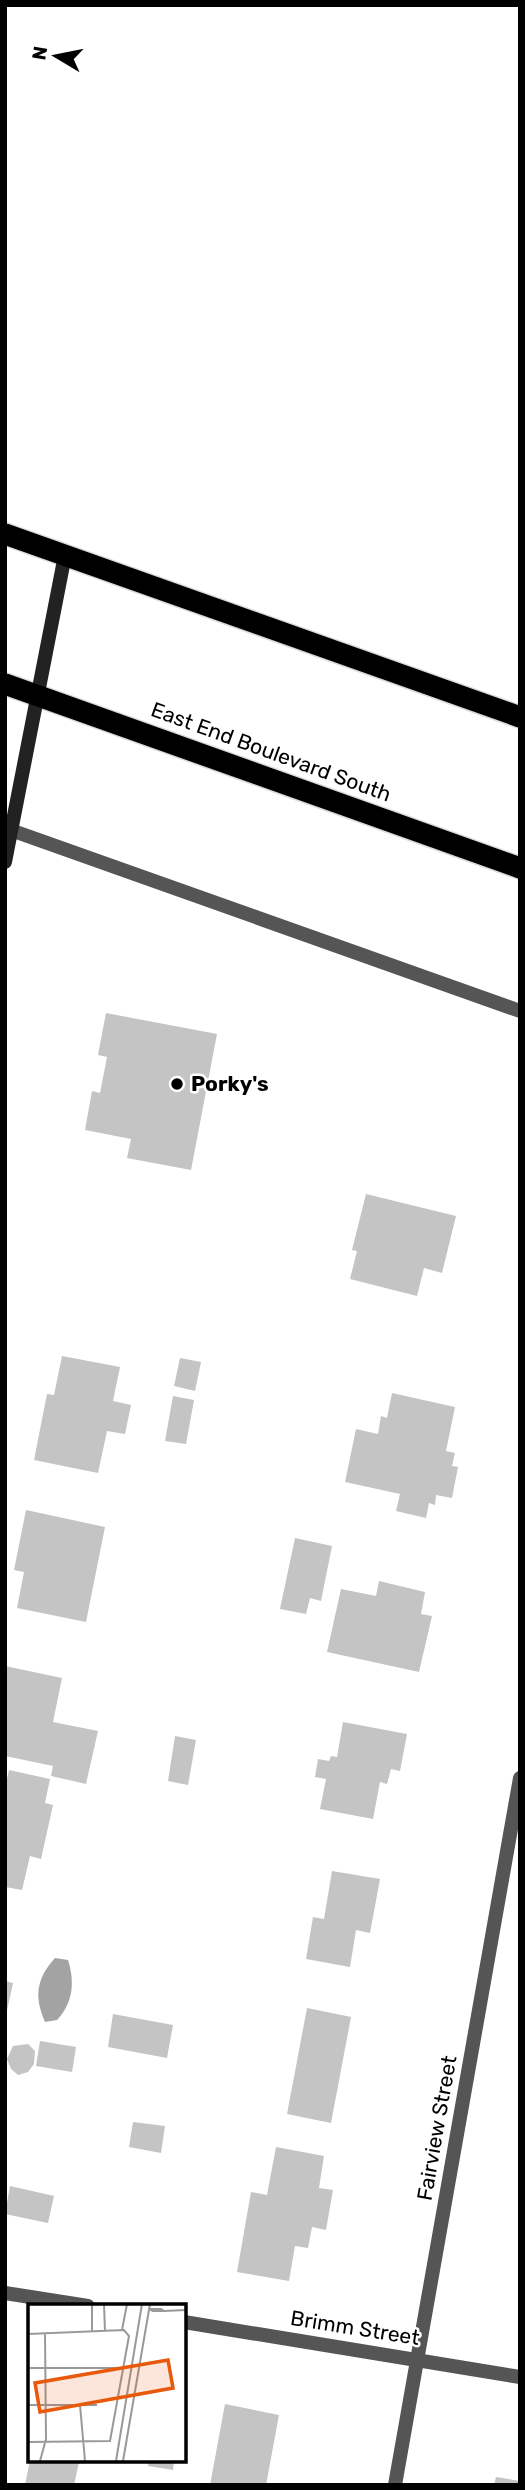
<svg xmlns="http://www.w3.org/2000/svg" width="525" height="2490" viewBox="0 0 525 2490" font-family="Rubik,sans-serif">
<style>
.water{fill:#a3a3a3}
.building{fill:#c4c4c4}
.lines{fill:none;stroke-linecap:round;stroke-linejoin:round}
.highway-casing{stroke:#dbdbdb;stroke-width:24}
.street{stroke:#555;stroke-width:14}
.secondary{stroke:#222;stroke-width:14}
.highway{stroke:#000;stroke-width:21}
.poi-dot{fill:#000;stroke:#fff;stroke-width:2.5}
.labels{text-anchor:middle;stroke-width:5;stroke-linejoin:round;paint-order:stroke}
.street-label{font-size:21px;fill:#000;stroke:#fff}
.poi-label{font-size:21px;font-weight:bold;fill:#000;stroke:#fff;text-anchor:start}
.inset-road{fill:none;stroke:#999;stroke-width:2}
.view{fill:#e8590c;fill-opacity:0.15;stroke:#e8590c;stroke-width:3.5}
.inset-edge{fill:none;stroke:#000;stroke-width:3.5}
</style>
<rect width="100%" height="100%" fill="#fff"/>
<!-- water -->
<path class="water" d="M55 1958 68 1960C75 1982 73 2003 57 2020L45 2022C34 1997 36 1979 55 1958Z"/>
<!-- building -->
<g class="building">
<path d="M106 1013 217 1034 191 1170 127 1158 131 1139 85 1130 92 1091 100 1093 107 1057 98 1055Z"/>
<path d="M366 1194 456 1216 442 1273 424 1268 417 1296 350 1279 357 1251 352 1250Z"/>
<path d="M62 1356 120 1367 113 1401 131 1405 125 1434 107 1431 98 1473 34 1460 47 1394 54 1395Z"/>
<path d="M180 1358 201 1362 195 1391 174 1386Z"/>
<path d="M392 1393 455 1407 446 1451 455 1453 452 1466 458 1467 452 1498 436 1495 435 1505 429 1503 426 1518 396 1511 400 1494 345 1482 356 1429 378 1434 381 1416 387 1418Z"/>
<path d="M173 1396 194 1400 186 1444 165 1441Z"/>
<path d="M26 1510 105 1527 86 1622 17 1608 24 1572 14 1570Z"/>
<path d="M295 1538 332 1546 321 1601 310 1598 306 1614 280 1609Z"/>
<path d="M379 1581 425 1592 421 1614 432 1616 419 1672 327 1652 341 1589 376 1596Z"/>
<path d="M5 1666 62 1678 53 1722 98 1731 86 1784 51 1776 53 1766 5 1756Z"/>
<path d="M343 1722 407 1734 400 1771 391 1769 387 1784 380 1782 373 1819 320 1809 326 1779 315 1777 318 1759 329 1761 331 1756 337 1757Z"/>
<path d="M175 1736 196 1740 188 1785 168 1781Z"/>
<path d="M9 1770 50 1779 45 1803 53 1805 41 1859 30 1856 22 1890 5 1887V1788Z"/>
<path d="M332 1871 380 1879 370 1933 356 1930 350 1967 306 1959 313 1917 324 1919Z"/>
<path d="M5 1981 13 1983 6 2015H5Z"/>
<path d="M307 2008 351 2017 331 2123 287 2114Z"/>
<path d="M113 2014 173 2025 167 2058 108 2047Z"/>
<path d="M40 2041 76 2047 72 2072 36 2066Z"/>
<path d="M28 2044 35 2051 34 2064 28 2072 18 2075 11 2069 7 2059 13 2046Z"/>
<path d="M133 2122 165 2126 161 2153 129 2147Z"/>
<path d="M276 2147 324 2156 319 2188 333 2190 326 2230 312 2227 308 2248 295 2246 289 2281 237 2272 251 2192 267 2195Z"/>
<path d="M10 2186 54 2196 48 2223 5 2214Z"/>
<path d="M225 2404 279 2415 266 2485H210Z"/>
<path d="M30 2460 79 2462 74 2485H25Z"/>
<path d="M149 2460H174L173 2470 148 2466Z"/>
<path d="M496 2477 520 2481V2485H494Z"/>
</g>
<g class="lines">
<!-- highway casing -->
<g class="highway-casing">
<g id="highway">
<path d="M5 534 520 717"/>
<path d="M5 684 520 868"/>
</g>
</g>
<!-- street -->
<g class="street">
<path d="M5 828 520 1011"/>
<path d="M5 2293 88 2306"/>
<path d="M184 2322 520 2377"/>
<path d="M395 2485 520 1778"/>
</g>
<!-- secondary -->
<path class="secondary" d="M5 862 65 555"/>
<!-- highway -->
<use href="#highway" class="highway"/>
</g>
<!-- markers -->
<circle class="poi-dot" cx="177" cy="1084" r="7"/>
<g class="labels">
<!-- street labels -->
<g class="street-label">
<text transform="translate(271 752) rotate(20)" y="7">East End Boulevard South</text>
<text transform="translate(437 2128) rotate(-80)" y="7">Fairview Street</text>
<text transform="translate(355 2328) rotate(9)" y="7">Brimm Street</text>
</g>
<!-- poi labels -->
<g class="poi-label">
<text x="191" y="1091">Porky's</text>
</g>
</g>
<!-- overview -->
<g transform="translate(28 2304)">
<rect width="158" height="158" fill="#fff"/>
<path class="inset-road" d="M64 0V27M76 0 77 27M121 5H133L136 7H125ZM136 7 158 6M94 26 99 0M0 30 96 26 101 32 82 137 0 138M0 64H97M0 101H69M52 101 57 157M12 157 18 135 17 30M88 157 114 0M95 157 122 0"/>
<path class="view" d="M140 56 145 84 12 108 7 79Z"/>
<rect width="158" height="158" class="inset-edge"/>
</g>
<!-- border -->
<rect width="525" height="2490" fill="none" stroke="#000000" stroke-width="14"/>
<!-- north arrow -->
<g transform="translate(56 56) rotate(280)" stroke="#ffffff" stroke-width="5" paint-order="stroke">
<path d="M0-5L12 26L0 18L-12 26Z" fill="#000000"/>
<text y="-10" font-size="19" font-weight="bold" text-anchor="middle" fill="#000000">N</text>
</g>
</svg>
